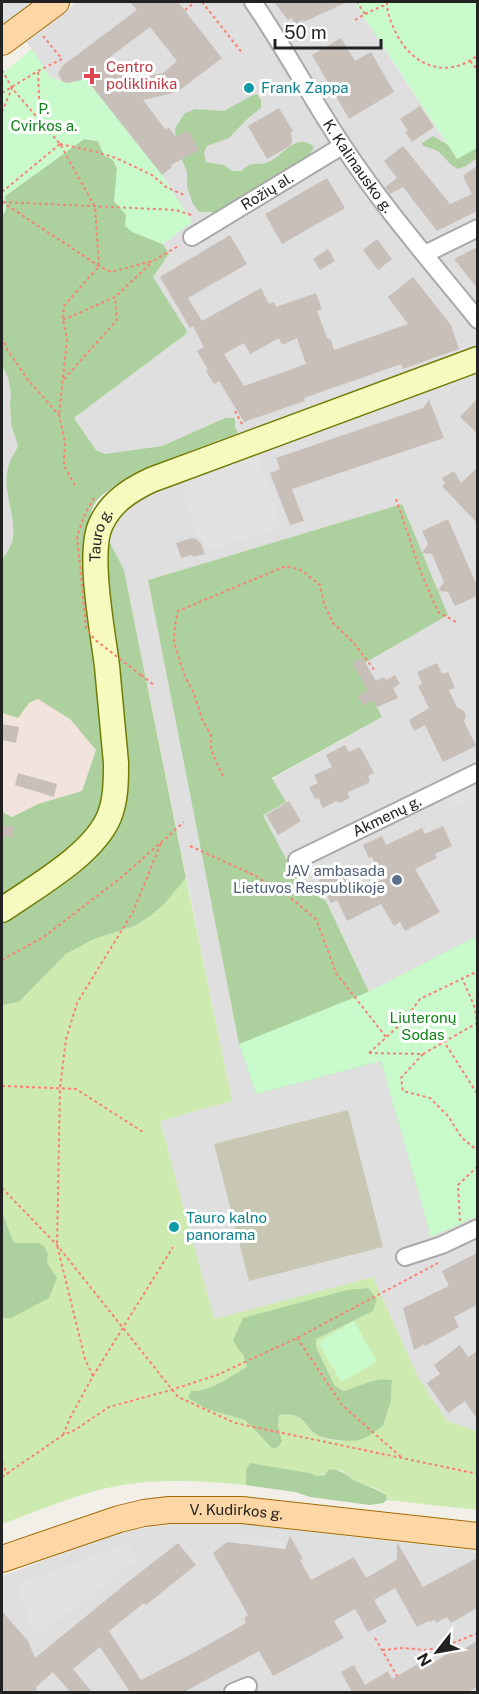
<svg xmlns="http://www.w3.org/2000/svg" width="479" height="1694" viewBox="0 0 479 1694" font-family="'Public Sans',sans-serif">
<style>
.residential{fill:#e0dfdf}
.military{fill:#f3e3dd}
.construction{fill:#c7c7b4}
.grass{fill:#cdebb0;fill-rule:evenodd}
.forest{fill:#add19e}
.park{fill:#c8facc}
.parking{fill:#e2e2e2}
.building{fill:#c7bfb8;fill-rule:evenodd}
.lines{fill:none;stroke-linecap:round;stroke-linejoin:round}
.street-casing{stroke:#a9a9a9;stroke-width:20}
.secondary-casing{stroke:#707d05;stroke-width:27}
.primary-casing{stroke:#a06b00;stroke-width:28}
.path{stroke:#fa8072;stroke-width:2;stroke-dasharray:3 3;stroke-linecap:butt}
.street{stroke:#fff;stroke-width:16}
.secondary{stroke:#f7fabf;stroke-width:24}
.primary{stroke:#fcd6a4;stroke-width:26}
.path-bridge{stroke:#fa8072;stroke-width:2;stroke-dasharray:3 3;stroke-linecap:butt}
.health-dot{fill:#e0444e;stroke:#fff;stroke-width:2}
.culture-dot{fill:#0f9aa8;stroke:#fff;stroke-width:2}
.service-dot{fill:#5c6f8a;stroke:#fff;stroke-width:2}
.labels{text-anchor:middle;stroke-width:6;stroke-linejoin:round;paint-order:stroke}
.health-label{font-size:15px;fill:#be3a42;stroke:#fff;text-anchor:start}
.culture-label{font-size:15px;fill:#0d838f;stroke:#fff;text-anchor:start}
.park-label{font-size:15px;fill:#0c8416;stroke:#fff}
.street-label{font-size:15px;fill:#222;stroke:#fff}
.service-label{font-size:15px;fill:#4e5e75;stroke:#fff;text-anchor:end}
</style>
<rect width="100%" height="100%" fill="#f2efe9"/>
<!-- residential -->
<g class="residential">
<path d="M2 2H42L2 31Z"/>
<path d="M77 2H354L457 159 477 148V349L238 433 235 427 225 418 162 446 105 454 96 450 74 418 186 334 153 277 169 254 163 244 192 222 162 175 87 79 67 83 50 77 27 42Z"/>
<path d="M2 365 8 378 11 394 10 402 11 424 18 446 8 468 7 490 14 525 10 550 2 559Z"/>
<path d="M477 374V936L369 992 326 901 300 885 263 815 272 779 382 717 355 668 402 504 148 580 239 1044 256 1094 381 1060 431 1237 477 1216V1431L447 1422 418 1377 373 1277 214 1320 160 1121 232 1101 124 570 105 533 129 501 179 477Z"/>
<path d="M200 1522 242 1524 477 1551V1692H2V1576L121 1532 158 1526Z"/>
</g>
<!-- military -->
<path class="military" d="M2 645 20 649 97 747 82 791 2 863Z"/>
<!-- construction -->
<path class="construction" d="M348 1110 383 1247 249 1281 214 1144Z"/>
<!-- grass -->
<path class="grass" d="M186 878 232 1101 160 1121 214 1319 373 1277 418 1377 447 1421 477 1431V1510L387 1500 386 1495 378 1489 358 1483 341 1470 317 1476 309 1473 246 1471V1485C201 1481 157 1478 112 1487 74 1495 38 1511 2 1524V1318H11L47 1263 48 1254 38 1243H14L2 1212V1005L19 1002 66 954 94 939 135 926 153 914 165 903ZM372 1311 315 1339 316 1347 335 1386 343 1391C358 1387 376 1376 392 1380L391 1401 383 1426C363 1437 342 1447 319 1436 300 1427 308 1412 279 1415L278 1426 282 1441 258 1434 245 1420 207 1409 191 1391C213 1391 228 1377 247 1367L243 1354 238 1349Z"/>
<!-- forest -->
<g class="forest">
<path d="M257 94 261 100V108L246 120 229 138 207 146 204 153 206 162 224 165 232 171H241C255 159 255 167 268 162 284 156 296 131 314 147L310 154 215 212H199L193 204 187 187V172L176 145 175 128 185 113 195 109 224 111 251 96Z"/>
<path d="M477 131V158L466 166 458 169C449 164 449 162 442 155 437 149 430 148 423 146L422 143 433 136 448 145Z"/>
<path d="M84 139 98 141 104 155 113 160 117 168 116 183 133 232 163 244 169 254 153 277 187 331 186 334 74 418 96 450 105 454 162 446 225 418H235V427L238 433C205 446 111 476 94 505 90 512 90 519 90 527L105 533 124 570 186 878 165 903 153 914 135 926 94 939 66 954 19 1002 3 1005 2 1004V812L12 817 38 804 82 791 96 750 70 719 38 699 29 703 18 718 2 713V559C28 531 0 500 8 468 9 461 15 453 18 446L11 424 10 402 11 394 8 378 2 365V216L6 210 5 196Z"/>
<path d="M402 504 448 615 356 668 382 717 272 778 286 802 263 815 300 885 326 901 369 992 477 936V1216L431 1237 381 1061 256 1094 239 1044 148 580Z"/>
<path d="M2 1212 14 1243H38L44 1246 48 1254 47 1263 57 1278 49 1298 11 1318H2Z"/>
<path d="M368 1288 377 1299 373 1311 316 1339V1347L335 1386 343 1391C359 1387 375 1376 392 1380L391 1401 383 1426C376 1430 370 1436 362 1439 353 1443 329 1440 319 1436 301 1427 308 1412 279 1415L278 1426 282 1441 278 1447 272 1448 245 1420 207 1409 188 1398 191 1391C213 1391 228 1377 247 1367L243 1354 238 1349 233 1340 243 1318 347 1290Z"/>
<path d="M250 1463 309 1473 317 1476 325 1475 329 1469C347 1471 346 1477 360 1483 369 1487 377 1489 386 1495L387 1500 383 1503 370 1505 310 1497 295 1492 246 1485V1470Z"/>
</g>
<!-- park -->
<g class="park">
<path d="M354 2H477V148L457 159Z"/>
<path d="M32 49 50 77 67 83 86 79 162 175 192 222 163 244 132 232 125 226 126 215 114 201 117 168 113 160 104 155 98 141 84 139 5 196 6 210 2 216V74Z"/>
<path d="M477 936V1216L431 1237 381 1061 256 1094 239 1044 368 992Z"/>
<path d="M354 1321 377 1362 341 1382 318 1342Z"/>
</g>
<!-- parking -->
<g class="parking">
<path d="M259 456 281 527 208 551 195 530 180 481Z"/>
<path d="M477 772V795L453 807 443 789Z"/>
<path d="M236 1535 282 1540 287 1549 239 1543Z"/>
<path d="M128 1543 138 1559 36 1638 16 1585Z"/>
</g>
<!-- building -->
<g class="building">
<path d="M130 2H178L222 58 177 92 143 100 165 129 169 128 176 137 188 130 199 150 171 165 172 167 162 175 86 79 67 83 63 82 58 74 62 66 137 10ZM150 27 177 61 163 73 128 80 110 57Z"/>
<path d="M274 2H347L304 22 302 20 296 24 291 18 288 20Z"/>
<path d="M341 38 355 61 371 52 394 92 349 119 312 55Z"/>
<path d="M420 106 434 127 412 142 405 132 408 131 400 119Z"/>
<path d="M279 108 293 131 291 132 292 142 290 146 267 159 248 126Z"/>
<path d="M403 146 450 204 472 194 463 176 477 166V211L437 231 403 187 390 194 385 187 397 178 384 161Z"/>
<path d="M327 178 345 208 282 244 265 214Z"/>
<path d="M230 235 247 264 188 298 202 321 190 328 160 277Z"/>
<path d="M377 239 392 259 378 270 363 250Z"/>
<path d="M477 247V288L454 259Z"/>
<path d="M328 249 335 261 320 270 313 259Z"/>
<path d="M413 277 451 325 459 349 403 369 401 364 304 398 305 401 244 422 219 381 214 384 206 371 208 370 197 351 204 347 193 326 261 288 269 304 274 302 276 307 316 293 322 309 317 311 327 338 331 340 334 350 408 324 388 297ZM279 338 282 345 297 338 306 364 244 386 224 354 244 343 250 354Z"/>
<path d="M477 399V433L460 417Z"/>
<path d="M429 400 444 438 292 489 304 521 290 525 270 473 280 469 276 458 423 408Z"/>
<path d="M477 468V523L442 486 445 484 442 478 454 471 461 483Z"/>
<path d="M448 519 477 586V596L455 606 448 592 438 591 444 582 432 554 422 553 428 544 422 531Z"/>
<path d="M192 538 196 539 200 542 205 554 193 557 192 555 181 558 176 543Z"/>
<path d="M362 657 376 681 384 677 386 680 395 675 400 684 393 688 398 698 377 707 373 700 363 706 357 696 368 690 352 663Z"/>
<path d="M437 663 442 674 448 672 455 688 449 690 457 707 464 711 466 716 464 721 476 746 443 762 425 725 414 731 409 720 429 708 418 686 422 684 417 672Z"/>
<path d="M2 724 19 727 16 743 2 740Z"/>
<path d="M345 745 349 752 360 747 374 773 368 776 370 782 347 793 350 798 339 803 337 801 323 808 318 798 315 799 309 787 318 783 314 775 332 767 326 755Z"/>
<path d="M18 773 57 784 54 797 15 785Z"/>
<path d="M289 801 301 821 278 835 266 815Z"/>
<rect x="2" y="826" width="12" height="11"/>
<path d="M443 826 452 846 435 854 437 858 415 869 440 912 405 931 400 922 394 926 381 904 347 921 337 900 331 903 319 880 343 868 354 891 383 879 372 857 369 858 363 845 382 836 386 845 422 828 425 834Z"/>
<path d="M477 1253V1305L454 1317 459 1327 425 1346 424 1344 414 1350 403 1308 449 1286 442 1271Z"/>
<path d="M460 1345 468 1357 477 1351V1419L465 1401 448 1413 427 1383 440 1374 434 1365Z"/>
<path d="M290 1536 303 1559 300 1560 311 1580 354 1557 366 1578 397 1560V1542L423 1587 477 1558V1608L451 1623 447 1617 436 1623 435 1620 429 1622 428 1621 417 1627 395 1588 374 1600 387 1622 368 1632 355 1609 334 1621 344 1638 273 1676 259 1651 184 1692H130L100 1647 73 1669 92 1692H70L53 1672 36 1687 37 1692H2V1611L28 1641 35 1658 128 1582 178 1543 196 1565 146 1605 144 1603 109 1631 141 1680 197 1651 246 1623 244 1618 248 1615 213 1553 227 1542 285 1549Z"/>
<path d="M477 1641V1687L468 1692H352L341 1672 354 1665 365 1685 388 1671 392 1679 425 1660 428 1666 460 1646 462 1650Z"/>
</g>
<g class="lines">
<!-- street casing -->
<g class="street-casing">
<g id="street">
<path id="s1" d="M253 2C285 48 311 98 343 146 383 207 432 263 478 320"/>
<path id="s2" d="M192 237 342 146"/>
<path d="M425 254 478 228"/>
<path id="s3" d="M297 860 478 772"/>
<path d="M405 1257 442 1245 478 1228"/>
<path d="M233 1692 248 1686"/>
</g>
</g>
<!-- secondary casing -->
<g class="secondary-casing">
<g id="secondary">
<path id="s4" d="M2 910C35 887 93 855 109 817 116 800 116 781 116 763 113 730 110 698 107 666 103 633 87 552 101 524 111 502 130 490 151 480L478 359"/>
</g>
</g>
<!-- primary casing -->
<g class="primary-casing">
<g id="primary">
<path d="M2 42 56 2"/>
<path id="s5" d="M2 1559 119 1519 144 1513 169 1510H242L478 1536"/>
</g>
</g>
<!-- path -->
<g class="path">
<path d="M202 2 243 54"/>
<path d="M387 2C387 13 391 23 396 33 412 66 447 80 478 55"/>
<path d="M185 10 195 2"/>
<path d="M365 14 382 6H387"/>
<path d="M355 20 365 14 357 2"/>
<path d="M470 61 478 70"/>
<path d="M2 70 12 88 60 144 95 207 99 266 64 306 63 320 67 339 59 415"/>
<path d="M38 72 40 120"/>
<path d="M2 93 38 71 62 59 43 36"/>
<path d="M2 112 12 88"/>
<path d="M60 144 93 151 116 158 152 175 166 187 184 195"/>
<path d="M2 192 60 144"/>
<path d="M2 202 99 266 111 272 153 261 180 245"/>
<path d="M3 202 176 210 194 216"/>
<path d="M63 320 115 297 151 263"/>
<path d="M2 337 7 349 28 380 59 415 65 442 64 466 75 485"/>
<path d="M64 379 117 320 115 297"/>
<path d="M235 411 243 426"/>
<path d="M396 499 420 570 438 612 458 623"/>
<path d="M141 675 154 685"/>
<path d="M223 776 211 750V735L202 719 194 694 184 674 174 642 175 626 178 611 286 566 301 570 320 585 324 604 333 623 353 642 375 671"/>
<path d="M190 846 254 875 287 895 316 919 336 973 386 1037"/>
<path d="M2 960 45 936 123 876 184 822"/>
<path d="M443 1040 478 1095"/>
<path d="M369 1053 423 1054 477 1023 475 1008 462 978"/>
<path d="M369 1053 402 1023 420 999 478 971"/>
<path d="M423 1054 401 1078 403 1091 430 1098 448 1116 462 1138 478 1151"/>
<path d="M2 1086 76 1089 143 1132"/>
<path d="M2 1188 57 1245 178 1397 235 1423 478 1474"/>
<path d="M460 1221 458 1185 478 1166"/>
<path d="M297 1338 342 1405 401 1457"/>
<path d="M93 1376 85 1359 57 1245 60 1088 66 1039 77 1003 133 912 161 843"/>
<path d="M63 1435 70 1418 93 1376 173 1247"/>
<path d="M2 1462 7 1474"/>
<path d="M2 1477 63 1435 75 1430 109 1407 171 1390 217 1375 297 1338 438 1263"/>
<path d="M375 1638 397 1676"/>
<path d="M382 1650 403 1648 425 1650 443 1647 478 1633"/>
</g>
<!-- street -->
<use href="#street" class="street"/>
<!-- secondary -->
<use href="#secondary" class="secondary"/>
<!-- primary -->
<use href="#primary" class="primary"/>
<!-- path-bridge -->
<path class="path-bridge" d="M94 498 85 514 77 536 86 628 94 639 141 675"/>
</g>
<!-- markers -->
<path class="health-dot" d="M89 67h6v6h6v6h-6v6h-6v-6h-6v-6h6z"/>
<g class="culture-dot">
<circle cx="249" cy="88" r="6"/>
<circle cx="174" cy="1227" r="6"/>
</g>
<circle class="service-dot" cx="397" cy="880" r="6"/>
<g class="labels">
<!-- health labels -->
<g class="health-label">
<text x="106" y="72">Centro<tspan x="106" dy="17">poliklinika</tspan></text>
</g>
<!-- culture labels -->
<g class="culture-label">
<text x="261" y="93">Frank Zappa</text>
<text x="186" y="1223">Tauro kalno<tspan x="186" dy="17">panorama</tspan></text>
</g>
<!-- park labels -->
<g class="park-label">
<text x="44" y="114">P.<tspan x="44" dy="17">Cvirkos a.</tspan></text>
<text x="423" y="1023">Liuteronų<tspan x="423" dy="17">Sodas</tspan></text>
</g>
<!-- street labels -->
<g class="street-label">
<text dy="5" stroke="none"><textPath href="#s1" startOffset="195">K. Kalinausko g.</textPath></text>
<text dy="5" stroke="none"><textPath href="#s2" startOffset="88">Rožių al.</textPath></text>
<text dy="5" stroke="none"><textPath href="#s4" startOffset="428">Tauro g.</textPath></text>
<text dy="5" stroke="none"><textPath href="#s3" startOffset="100">Akmenų g.</textPath></text>
<text dy="5" stroke="none"><textPath href="#s5" startOffset="242">V. Kudirkos g.</textPath></text>
</g>
<!-- service labels -->
<g class="service-label">
<text x="385" y="876">JAV ambasada<tspan x="385" dy="17">Lietuvos Respublikoje</tspan></text>
</g>
</g>
<!-- border -->
<rect width="479" height="1694" fill="none" stroke="#222222" stroke-width="6"/>
<!-- north arrow -->
<g transform="translate(437 1652) rotate(239)" stroke="#ffffff" stroke-width="4.5" paint-order="stroke">
<path d="M0-4.5L10 22L0 15L-10 22Z" fill="#222222"/>
<text y="-9" font-size="16" font-weight="bold" text-anchor="middle" fill="#222222">N</text>
</g>
<!-- scale -->
<path d="M275 39v9h106v-9" fill="none" stroke="#222222" stroke-width="3"/>
<text x="284" y="39" font-size="18" fill="#222222" stroke="#ffffff" stroke-width="4.5" paint-order="stroke">50 m</text>
</svg>
